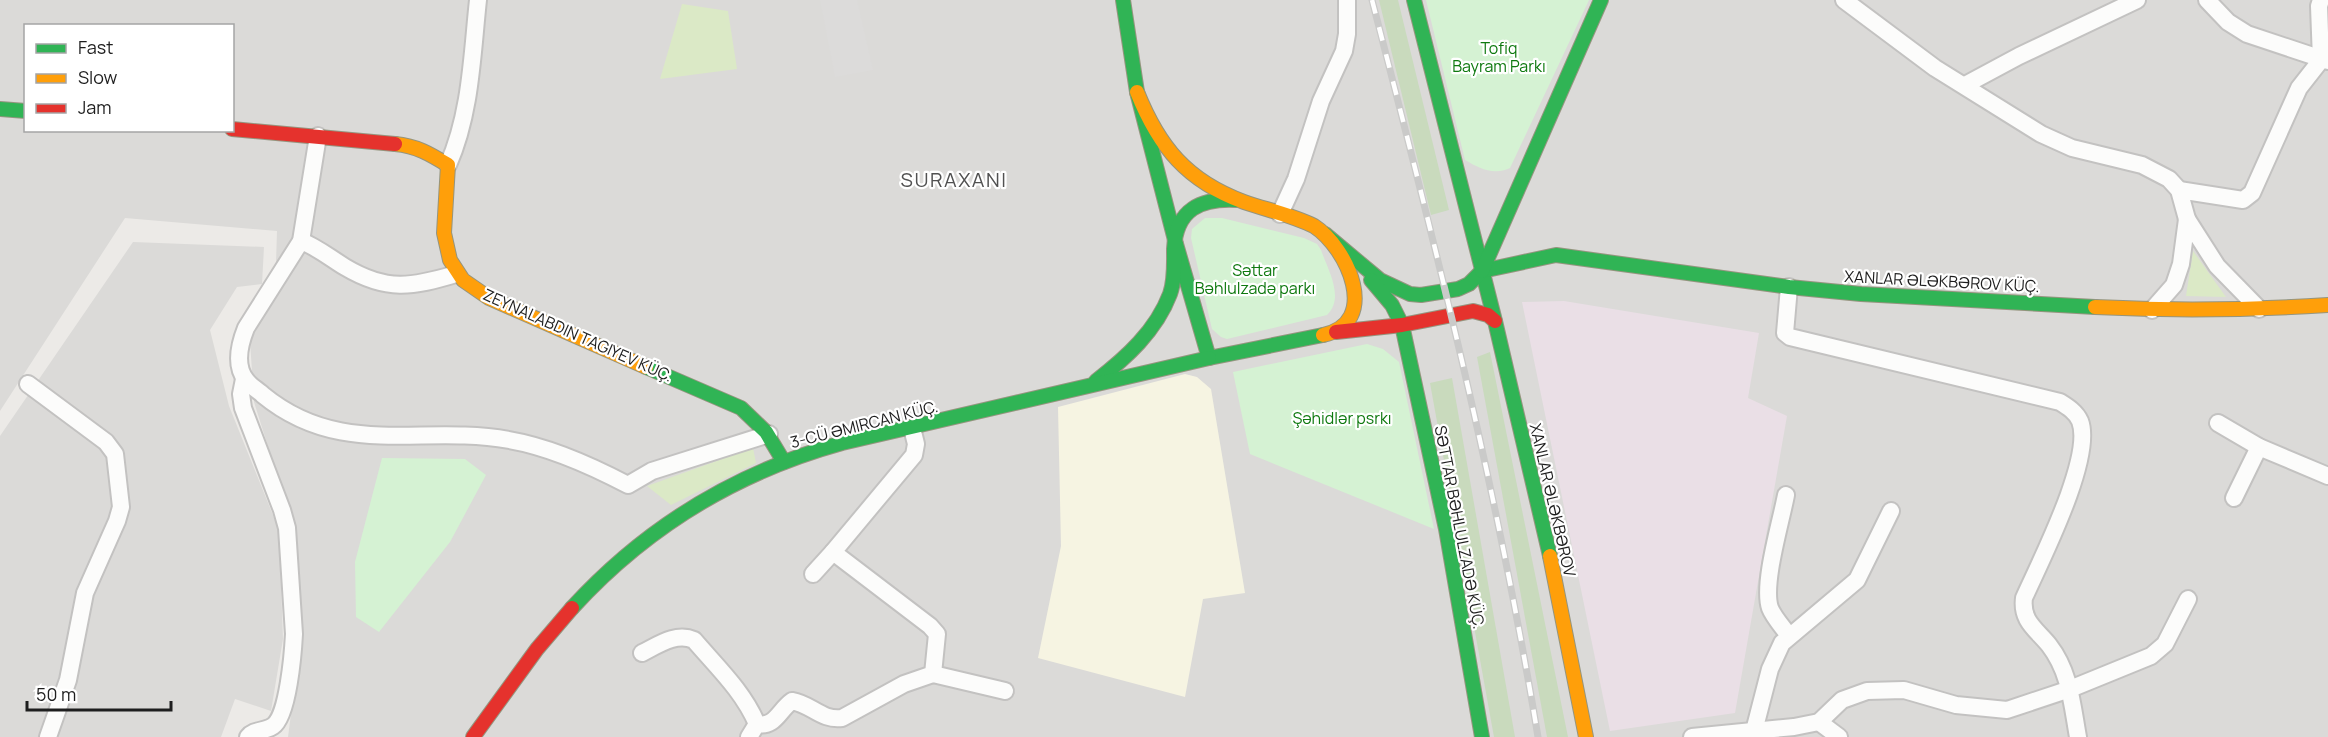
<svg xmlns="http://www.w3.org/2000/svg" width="2328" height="737" viewBox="0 0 2328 737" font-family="Manrope,sans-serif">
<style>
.residential{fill:#dbdad8;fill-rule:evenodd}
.industrial{fill:#eadfe6}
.education{fill:#f6f4e2}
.grass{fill:#dbe9c6}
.forest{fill:#c9dabd}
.park{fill:#d5f2d3}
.parking{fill:#dcdbda}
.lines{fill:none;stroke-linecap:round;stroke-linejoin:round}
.street-casing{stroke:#c3c2c1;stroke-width:20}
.fast-casing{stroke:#95957f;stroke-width:16}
.slow-casing{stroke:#95957f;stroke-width:16}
.jam-casing{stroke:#95957f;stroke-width:16}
.street{stroke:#fcfcfb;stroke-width:16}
.fast{stroke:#30b455;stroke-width:14}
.slow{stroke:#ff9f0a;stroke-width:14}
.jam{stroke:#e5322d;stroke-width:14}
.rail-casing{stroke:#cacac9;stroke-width:7}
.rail{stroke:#fff;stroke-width:4.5;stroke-dasharray:14;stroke-linecap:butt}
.labels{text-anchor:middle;stroke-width:4.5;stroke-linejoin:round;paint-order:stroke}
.park-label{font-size:16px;fill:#0e790f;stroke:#fff}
.street-label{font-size:16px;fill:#1e1e1e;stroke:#fff}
.quarter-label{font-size:20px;letter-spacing:1.5px;fill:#515151;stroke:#fff}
</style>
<rect width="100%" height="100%" fill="#eceae7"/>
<!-- residential -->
<g class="residential">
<path d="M0 0H2328V737H288L299 652 293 526 254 402 250 341 275 296 277 231 125 218 0 411ZM26 26H232V130H26Z"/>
<path d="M133 242 264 247 262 284 237 287 210 330 229 406 279 530 283 639 271 711 235 699 221 737H0V436Z"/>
</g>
<!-- industrial -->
<path class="industrial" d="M1564 301 1759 333 1748 398 1787 416 1735 713 1610 731 1522 302Z"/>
<!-- education -->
<path class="education" d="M1185 374 1197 377 1211 389 1245 593 1203 599 1185 697 1038 658 1061 546 1058 407Z"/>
<!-- grass -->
<g class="grass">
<path d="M682 4 728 11 737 69 660 79Z"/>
<path d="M2193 251 2226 297 2186 296Z"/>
<path d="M753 448 756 463 671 505 647 486Z"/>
</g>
<!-- forest -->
<g class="forest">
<path d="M1379 0H1398L1449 210 1431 215Z"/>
<path d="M1490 352 1568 737H1547L1477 357Z"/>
<path d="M1452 378 1515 737H1494L1430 383Z"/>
</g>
<!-- park -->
<g class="park">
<path d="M1426 0H1589L1510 168C1493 176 1479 168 1465 160Z"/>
<path d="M1205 218H1222L1304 238 1317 244 1321 250C1328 270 1345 298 1327 315L1227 339 1221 337 1212 329 1191 238 1192 229Z"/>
<path d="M1367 344 1383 349 1399 362 1434 529 1250 454 1233 372Z"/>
<path d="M382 458 465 459 486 475 450 542 379 632 356 617 355 562Z"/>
</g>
<!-- parking -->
<path class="parking" d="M820 0H857L873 70 835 77Z"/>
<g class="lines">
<!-- street casing -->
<g class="street-casing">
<g id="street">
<path d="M1844 0 1935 68 2041 134 2072 148 2142 165 2169 179 2179 190 2187 219"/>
<path d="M2207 0 2228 22 2247 34 2328 61"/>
<path d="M1965 85 2019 56 2137 0"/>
<path d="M318 136 301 241 246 328C240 343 234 365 246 380 250 386 258 390 263 395 341 459 421 424 509 440 550 447 592 466 628 485L652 471 769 434"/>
<path d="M448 165C471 113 472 55 478 0"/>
<path d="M2179 190 2243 200 2252 193 2299 88 2321 60 2319 6 2321 0"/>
<path d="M1280 214 1296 179 1321 101 1344 51 1347 34V0"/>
<path d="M301 241C317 247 330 258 345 267 387 292 412 287 456 274"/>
<path d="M1789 287 1785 333 1790 337 2060 402C2068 407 2076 412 2080 421 2094 457 2040 562 2024 598 2021 621 2036 629 2049 645 2070 672 2072 704 2078 737"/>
<path d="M2152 310 2174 285 2181 264 2187 219 2217 266 2259 309"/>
<path d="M244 379 241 394 243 408 282 510 287 528 294 634C293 653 288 716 273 726 265 732 254 729 248 737"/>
<path d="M28 384 106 442 115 454 121 507 117 521 85 593 68 680 48 737"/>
<path d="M2218 423 2259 447 2328 476"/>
<path d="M1786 495C1781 522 1762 584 1770 608 1774 618 1783 627 1789 636"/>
<path d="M2234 498 2259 447"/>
<path d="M813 574 833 552"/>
<path d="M642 653C658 645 676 632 694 640 717 667 743 691 757 724"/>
<path d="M933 674 1005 691"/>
<path d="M1819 722 1839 737"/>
<path d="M1754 731 1770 669 1782 643 1857 580 1891 511"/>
<path d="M749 737 757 724C775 728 779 710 792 701 811 704 822 721 842 718L904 684 933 674 937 634 930 626 833 552 914 455 916 444 912 428"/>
<path d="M1692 737 1794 727 1819 722 1842 700 1867 691 1904 690 1956 705 2007 710 2070 689 2151 656 2165 644 2188 599"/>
</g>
</g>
<!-- fast casing -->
<g class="fast-casing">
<g id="fast">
<path d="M1123 0 1137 92 1176 244 1209 358 1323 335"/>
<path d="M1414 0 1495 321 1550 556"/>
<path d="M0 109 26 111"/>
<path d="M1325 234 1380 280 1410 294 1421 295 1458 289 1469 284 1482 271 1556 255 1789 287 1861 294 2095 307"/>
<path d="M1482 271 1601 0"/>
<path d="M1371 280 1392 305 1402 325 1446 529 1482 737"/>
<path d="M646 367 741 408 766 432 784 462"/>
<path d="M1096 381C1126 358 1156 331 1170 294 1175 280 1174 264 1174 249 1176 209 1201 198 1237 200"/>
<path d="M572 608C646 527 737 472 842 443L1209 358"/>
</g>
</g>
<!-- slow casing -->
<g class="slow-casing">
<g id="slow">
<path d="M1137 92C1159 147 1187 181 1244 202 1267 210 1292 215 1314 226 1348 248 1381 323 1323 335"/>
<path d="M395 144C417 146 430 154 448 165L444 233 450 260 463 280 489 298 646 367"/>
<path d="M2095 307C2173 311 2250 310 2328 305"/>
<path d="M1550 556 1586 737"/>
</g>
</g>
<!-- jam casing -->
<g class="jam-casing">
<g id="jam">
<path d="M232 129 395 144"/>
<path d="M1336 332 1402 325 1473 311 1488 315 1495 321"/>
<path d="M473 737 537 649 572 608"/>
</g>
</g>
<!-- street -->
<use href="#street" class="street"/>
<!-- fast -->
<use href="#fast" class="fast"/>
<!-- slow -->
<use href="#slow" class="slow"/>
<!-- jam -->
<use href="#jam" class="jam"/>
<!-- rail casing -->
<g class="rail-casing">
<path id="rail" d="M1372 0C1435 244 1497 488 1538 737"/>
</g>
<!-- rail -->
<use href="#rail" class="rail"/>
</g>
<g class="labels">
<!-- park labels -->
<g class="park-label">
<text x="1499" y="54">Tofiq<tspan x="1499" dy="18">Bayram Parkı</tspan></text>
<text x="1255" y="276">Səttar<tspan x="1255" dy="18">Bəhlulzadə parkı</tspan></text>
<text x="1342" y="424">Şəhidlər psrkı</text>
</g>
<!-- street labels -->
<g class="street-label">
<text transform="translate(1942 281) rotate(3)" y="6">XANLAR ƏLƏKBƏROV KÜÇ.</text>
<text transform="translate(578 335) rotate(24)" y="6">ZEYNALABDIN TAGIYEV KÜÇ.</text>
<text transform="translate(864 424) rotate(-14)" y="6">3-CÜ ƏMIRCAN KÜÇ.</text>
<text transform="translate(1553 500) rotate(77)" y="6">XANLAR ƏLƏKBƏROV</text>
<text transform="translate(1460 527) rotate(79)" y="6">SƏTTAR BƏHLULZADƏ KÜÇ.</text>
</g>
<!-- quarter labels -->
<g class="quarter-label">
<text x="954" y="187">SURAXANI</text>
</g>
</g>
<!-- legend -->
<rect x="24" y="24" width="210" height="108" fill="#ffffff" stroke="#a5a5a5" stroke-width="1.5"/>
<rect x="36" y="44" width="30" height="9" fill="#30b455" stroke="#a5a5a5" stroke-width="1.5"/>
<text x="78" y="54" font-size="18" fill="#1e1e1e">Fast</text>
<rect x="36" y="74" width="30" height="9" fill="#ff9f0a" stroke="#a5a5a5" stroke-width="1.5"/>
<text x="78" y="84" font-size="18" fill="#1e1e1e">Slow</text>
<rect x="36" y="104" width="30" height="9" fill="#e5322d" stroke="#a5a5a5" stroke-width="1.5"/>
<text x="78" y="114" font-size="18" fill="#1e1e1e">Jam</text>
<!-- scale -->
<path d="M27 701v9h144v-9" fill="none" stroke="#1e1e1e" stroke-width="3"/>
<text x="36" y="701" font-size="18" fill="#1e1e1e" stroke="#ffffff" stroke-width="4.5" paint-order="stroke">50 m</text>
</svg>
